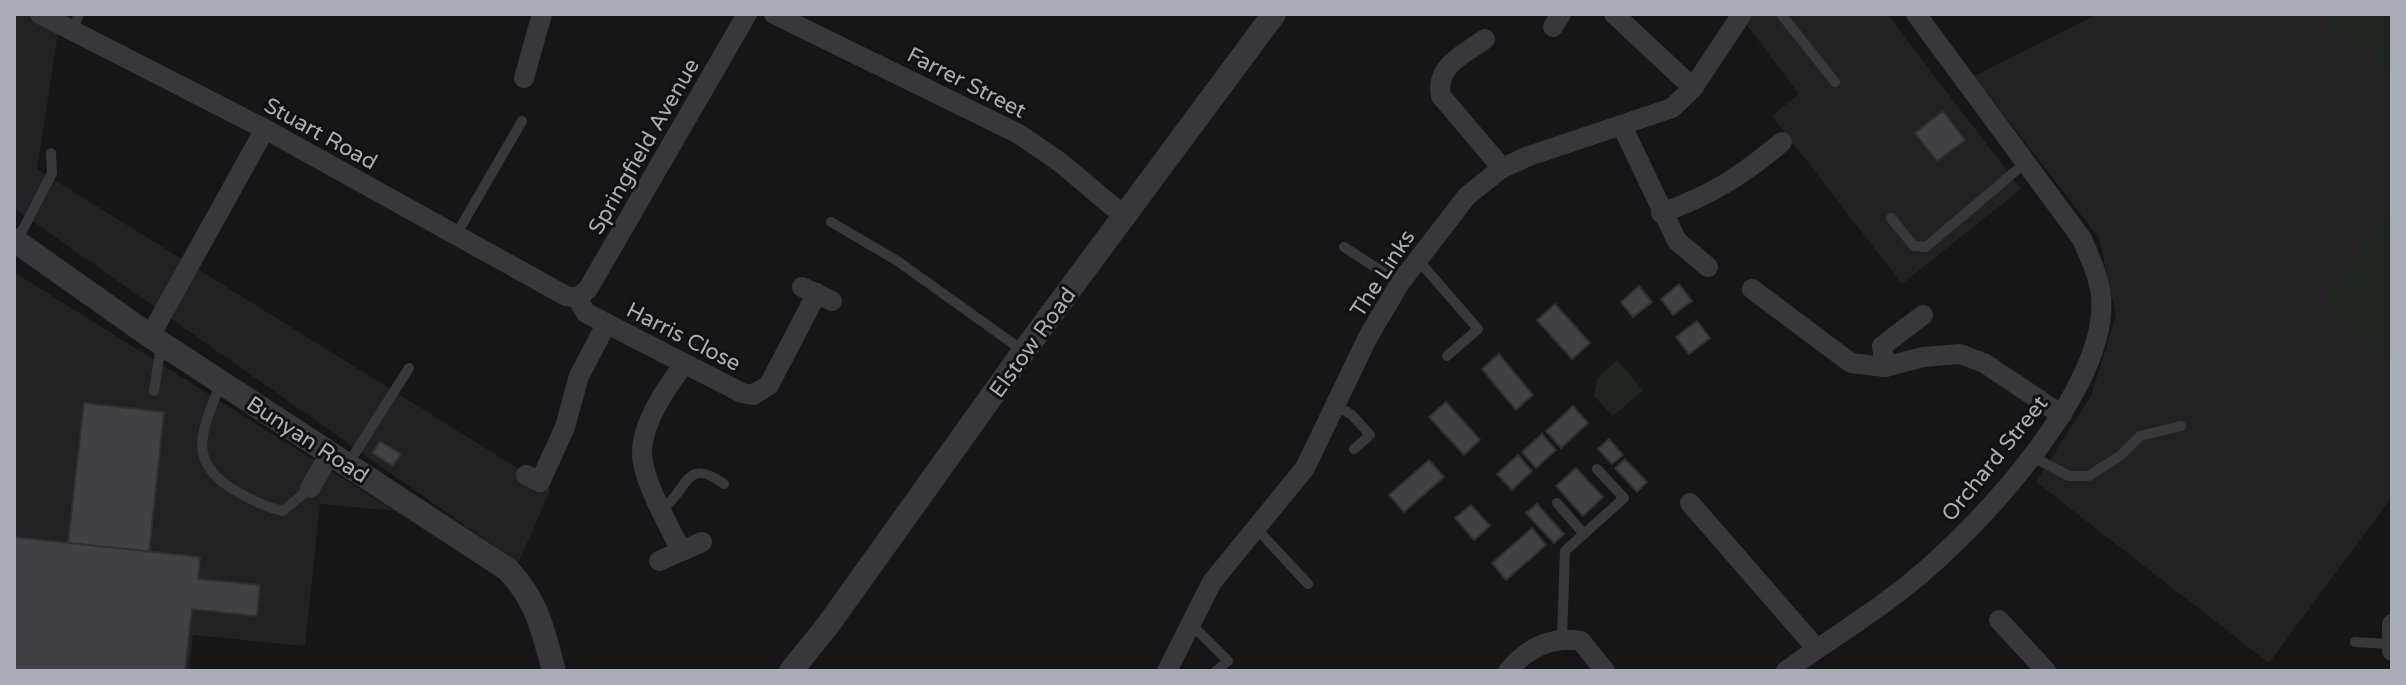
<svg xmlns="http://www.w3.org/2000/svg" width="2406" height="685" viewBox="0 0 2406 685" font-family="'Varela Round',sans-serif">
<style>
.built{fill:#222225}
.green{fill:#1e261f}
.building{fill:#404145;stroke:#303034;stroke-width:2}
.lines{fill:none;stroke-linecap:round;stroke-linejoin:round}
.service{stroke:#37383d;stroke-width:10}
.minor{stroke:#37383d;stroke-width:20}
.tertiary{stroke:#37383d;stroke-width:24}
.labels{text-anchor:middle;stroke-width:6;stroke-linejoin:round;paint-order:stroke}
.street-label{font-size:22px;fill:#a8adb8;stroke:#111113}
</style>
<rect width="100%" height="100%" fill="#161618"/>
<!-- built -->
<g class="built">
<path d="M14 14H61L37 169 551 489 518 563 14 208Z"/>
<path d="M1754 14H1887L2021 189 1902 284 1772 116 1799 94 1746 24Z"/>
<path d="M2098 14H2322L2392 73V209L2322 304 2392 362V497L2269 663 2036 482 2091 396 2116 315 2099 238 1974 76Z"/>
<path d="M14 272 395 511 320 504 305 646 193 635 189 671H14Z"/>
</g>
<!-- green -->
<g class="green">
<path d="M2322 14H2392V73Z"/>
<path d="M2392 209V362L2322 304Z"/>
<path d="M1617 360 1643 390 1613 416 1594 396 1597 379Z"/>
</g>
<!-- building -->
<g class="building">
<path d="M1943 111 1965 140 1937 161 1915 133Z"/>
<path d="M1679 284 1692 301 1673 315 1661 299Z"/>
<path d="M1639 286 1652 302 1633 317 1621 302Z"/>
<path d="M1555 304 1590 343 1572 359 1537 320Z"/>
<path d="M1697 321 1710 338 1689 354 1676 337Z"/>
<path d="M1499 354 1533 395 1516 410 1482 369Z"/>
<path d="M1446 402 1480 440 1464 455 1429 417Z"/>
<path d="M84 403 164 412 149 552 68 543Z"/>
<path d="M1573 406 1588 423 1561 448 1546 431Z"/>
<path d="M1542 434 1556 450 1536 468 1522 452Z"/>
<path d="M1609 439 1623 455 1612 464 1598 449Z"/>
<path d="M380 441 401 454 393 466 372 453Z"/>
<path d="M1518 455 1532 471 1512 490 1497 474Z"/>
<path d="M1625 459 1647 482 1637 492 1615 468Z"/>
<path d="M1429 460 1444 477 1404 512 1389 495Z"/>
<path d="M1576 468 1603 497 1583 516 1556 486Z"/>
<path d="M1537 504 1564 534 1554 543 1526 513Z"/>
<path d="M1471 505 1490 526 1474 540 1455 518Z"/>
<path d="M1532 528 1546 545 1506 580 1492 563Z"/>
<path d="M14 537 200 557 198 579 260 585 257 616 192 609 185 671H14Z"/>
</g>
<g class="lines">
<!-- service -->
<g class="service">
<path d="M1781 14 1835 82"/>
<path d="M74 28 79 14"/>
<path d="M1891 218 1914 246 1926 247 2025 163"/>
<path d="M831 222 896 260 1022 350"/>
<path d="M456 235 522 121"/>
<path d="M17 241 52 173 51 153"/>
<path d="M1344 247 1400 283"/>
<path d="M1418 260 1478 329 1447 356"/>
<path d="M221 382C203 430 184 461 236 491 252 500 265 507 283 511L310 488"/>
<path d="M154 391 161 346"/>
<path d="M1334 404 1352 415 1370 435 1354 449"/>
<path d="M2031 456 2069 476H2088L2120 456 2140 436 2181 426"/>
<path d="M348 464 409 368"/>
<path d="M1557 503 1584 534"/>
<path d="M662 509C688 491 685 455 724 484"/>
<path d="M1256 528 1308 584"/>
<path d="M1191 624 1228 661 1216 671"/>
<path d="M1562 637 1565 551 1624 498 1597 469"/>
<path d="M2355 642 2390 644"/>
</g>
<!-- minor -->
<g class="minor">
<path d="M40 14 265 129 566 296 577 298"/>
<path d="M774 14 1019 134 1061 163 1124 216"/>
<path d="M1614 14 1693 88"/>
<path d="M1553 27 1561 14"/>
<path d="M1485 39C1464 54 1435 66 1441 96L1502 168"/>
<path d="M524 78 542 14"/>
<path d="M1622 126 1677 241 1708 267"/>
<path d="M1661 213C1710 196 1743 175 1782 142"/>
<path d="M802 287 832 301"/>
<path d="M1752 289 1851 363 1885 367 1923 357 1960 354 1984 363 2062 415"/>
<path d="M577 298 588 289 747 14"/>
<path d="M577 298 586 313 742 393 753 395 769 385 817 293"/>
<path d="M150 336 265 129"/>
<path d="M1885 367 1882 346 1923 315"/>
<path d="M526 475 540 482 565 427 579 376 607 323"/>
<path d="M310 488 331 453"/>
<path d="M1690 503 1817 649"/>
<path d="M681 551C669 525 642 480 642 453 642 422 667 387 684 364"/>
<path d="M659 561 702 542"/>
<path d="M1999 620 2046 671"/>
<path d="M2392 624V651"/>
<path d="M1167 671 1212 582 1305 468 1368 337 1400 283 1467 196 1502 168 1529 156 1672 108 1693 88 1742 14"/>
<path d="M1508 671C1527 648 1551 636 1581 641L1605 671"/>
<path d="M1786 671C1827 641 1871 615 1910 583 1977 530 2110 387 2101 296 2099 276 2090 258 2082 239L1916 14"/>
</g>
<!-- tertiary -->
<g class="tertiary">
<path d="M14 240 150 336 507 569C537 599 543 631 554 671"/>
<path d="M791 671 828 625 1024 351 1274 14"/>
</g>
</g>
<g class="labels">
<!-- street labels -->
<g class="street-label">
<text transform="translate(967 82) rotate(27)" y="8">Farrer Street</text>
<text transform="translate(321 133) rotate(29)" y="8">Stuart Road</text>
<text transform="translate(643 146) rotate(-60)" y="8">Springfield Avenue</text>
<text transform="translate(1382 273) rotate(-57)" y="8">The Links</text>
<text transform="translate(684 336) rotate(27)" y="8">Harris Close</text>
<text transform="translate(1032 342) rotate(-54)" y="8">Elstow Road</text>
<text transform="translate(308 439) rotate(33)" y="8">Bunyan Road</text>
<text transform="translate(1994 458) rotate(-51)" y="8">Orchard Street</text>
</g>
</g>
<!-- border -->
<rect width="2406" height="685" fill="none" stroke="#a8adb8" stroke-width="32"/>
</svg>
